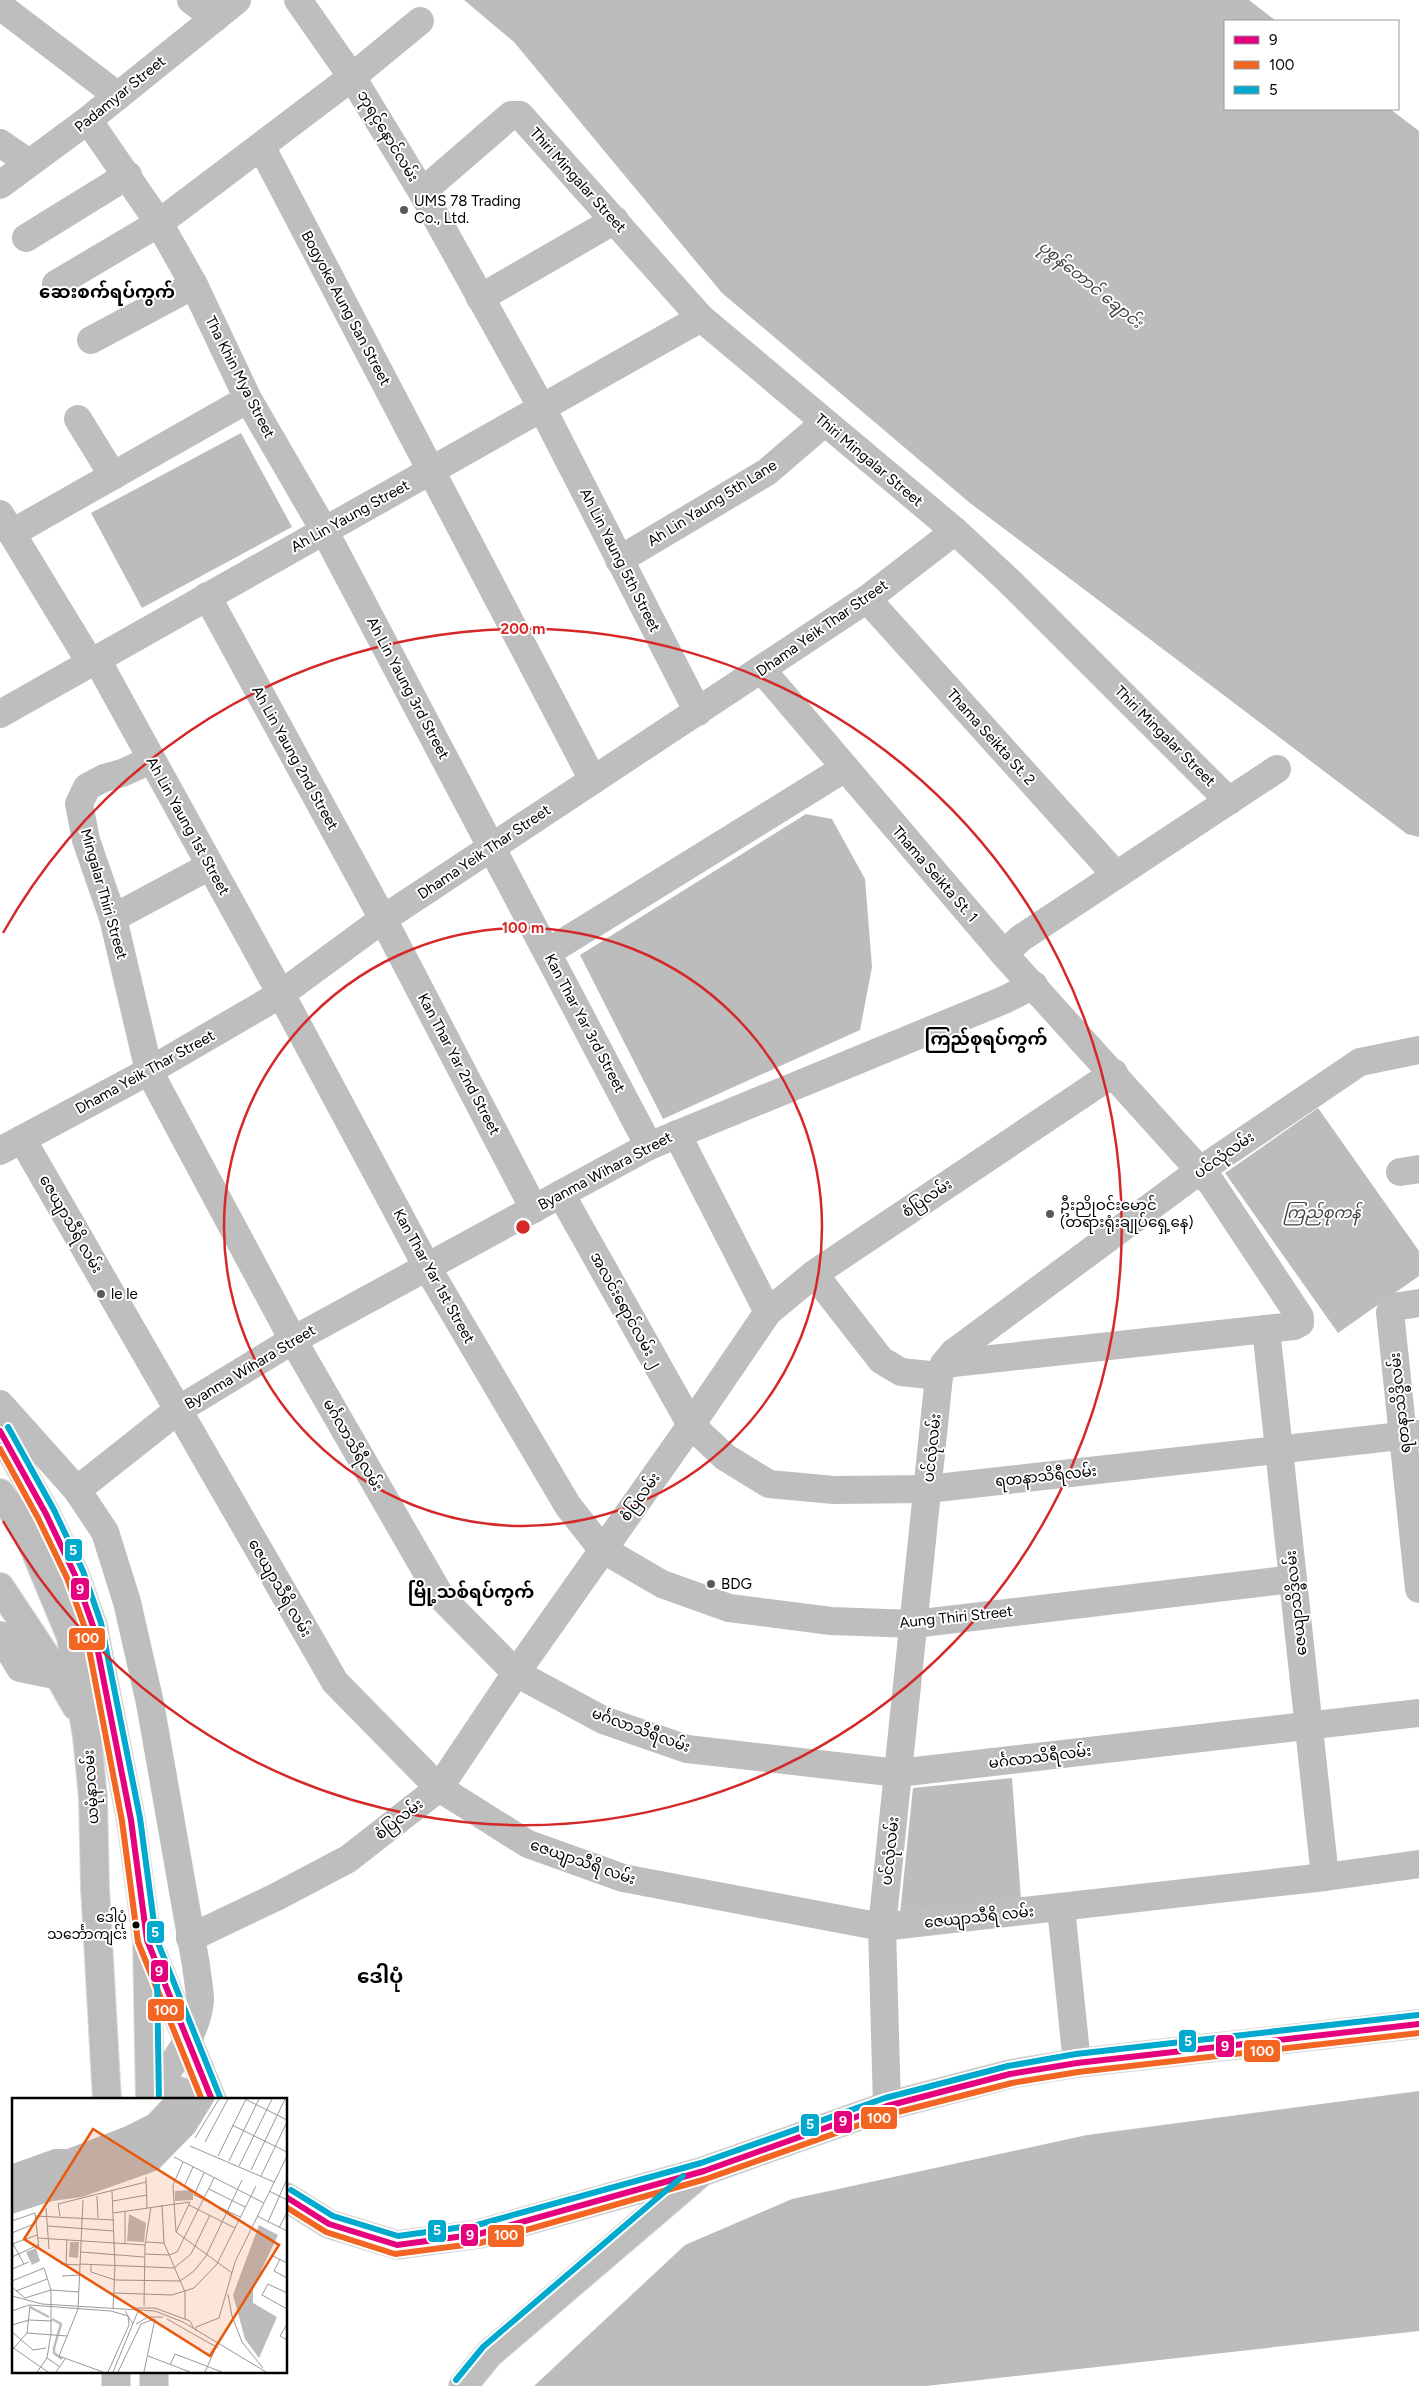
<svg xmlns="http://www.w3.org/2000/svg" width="1419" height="2386" viewBox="0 0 1419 2386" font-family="Figtree,'Noto Sans Myanmar',sans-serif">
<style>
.water{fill:#bcbcbc}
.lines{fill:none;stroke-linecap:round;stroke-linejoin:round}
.major-casing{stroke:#dbdbdb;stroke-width:30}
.minor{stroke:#bebebe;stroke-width:28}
.major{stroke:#bdbdbd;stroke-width:28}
.bus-1-casing{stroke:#fff;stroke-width:10}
.bus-2-casing{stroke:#fff;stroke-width:10}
.bus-3-casing{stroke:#fff;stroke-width:10}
.bus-1{stroke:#e5007d;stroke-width:6}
.bus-2{stroke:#f26522;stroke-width:6}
.bus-3{stroke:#00a9ce;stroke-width:6}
.ring{fill:none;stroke:#d62828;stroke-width:2.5}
.poi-dot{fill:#595959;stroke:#fff;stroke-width:2}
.bus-dot{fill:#000;stroke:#fff;stroke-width:2}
.labels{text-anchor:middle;stroke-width:4;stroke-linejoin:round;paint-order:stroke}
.bus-label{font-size:14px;fill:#000;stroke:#fff;text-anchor:end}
.street-label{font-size:15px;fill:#000;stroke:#fff}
.poi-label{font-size:15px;fill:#000;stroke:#fff;text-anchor:start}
.water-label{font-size:16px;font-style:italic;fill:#414141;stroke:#fff}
.quarter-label{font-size:18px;font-weight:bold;fill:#000;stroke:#fff}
.district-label{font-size:20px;font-weight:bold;fill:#000;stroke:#fff}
.inset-river{fill:none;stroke:#bcbcbc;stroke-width:2.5}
.inset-road{fill:none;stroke:#999;stroke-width:1}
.view{fill:#e8590c;fill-opacity:0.15;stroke:#e8590c;stroke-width:2.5}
.inset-edge{fill:none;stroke:#000;stroke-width:2.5}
.centre{fill:#d62828;stroke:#fff;stroke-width:2.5}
.ring-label{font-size:15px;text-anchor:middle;font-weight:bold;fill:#d62828;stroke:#fff;stroke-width:4;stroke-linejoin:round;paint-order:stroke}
.line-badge{stroke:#fff;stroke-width:2}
.badge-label{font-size:14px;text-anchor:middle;font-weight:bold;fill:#fff}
</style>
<rect width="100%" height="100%" fill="#fff"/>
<!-- water -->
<g class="water">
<path d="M464 0H1249L1276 21H1225V109H1390L1419 131V837L1407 834 970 503 722 293 514 42Z"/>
<path d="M241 433 292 527 142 608 91 513Z"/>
<path d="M806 814 832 819 865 879 872 967 860 1030 663 1119 580 955Z"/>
<path d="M1318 1108 1419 1251V1276L1338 1333 1225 1173Z"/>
<path d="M1012 1778 1021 1899 900 1914 913 1788Z"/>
<path d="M1419 2091V2331L926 2386H534L685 2245 792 2199 1087 2135Z"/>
</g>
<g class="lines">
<!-- major casing -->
<g class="major-casing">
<g id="major">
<path d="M0 1431 46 1514 75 1575 93 1626 131 1820 147 1940 150 2100"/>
<path d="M0 1493 27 1531 71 1637 87 1737 93 1798 95 1888 107 2100"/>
<path d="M0 1587 59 1676 76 1706"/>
<path d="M153 1955 212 2100"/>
<path d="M156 2100C166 2085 182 2089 193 2100"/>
<path d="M286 2197 329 2224 397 2245 479 2234 704 2171 887 2106 1010 2074 1077 2063 1419 2024"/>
<path d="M116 2372V2386"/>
<path d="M154 2372V2386"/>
<path d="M463 2386 489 2354 697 2176"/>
</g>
</g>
<!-- minor -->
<g class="minor">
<path d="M191 0 215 18"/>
<path d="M298 0 352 77 422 192 542 408 698 712"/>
<path d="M0 6 118 96"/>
<path d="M88 120 159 223 194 285 248 399 324 530 649 1146"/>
<path d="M0 143 29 163"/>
<path d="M261 146 593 780"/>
<path d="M0 185 88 120 237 0"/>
<path d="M422 192 511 115H520L701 318 955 531 1008 580 1229 801"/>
<path d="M26 238 128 175"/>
<path d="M56 284 159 223 352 77 420 21"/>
<path d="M480 298 615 220"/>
<path d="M91 340 194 285"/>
<path d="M78 419 113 476"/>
<path d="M0 514 90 662"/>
<path d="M12 533 248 399"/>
<path d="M619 560 767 472 824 423"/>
<path d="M207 596 383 919 534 1209"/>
<path d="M867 599 1116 875"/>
<path d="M96 658 281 994 427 1267 568 1506 602 1549 662 1584 729 1608 831 1621 914 1624 1293 1579"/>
<path d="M762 670 1004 954 1212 1184 1300 1317V1323L1294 1326 944 1364"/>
<path d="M0 714 701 318"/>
<path d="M151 760 122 773 104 778 87 787 79 804 86 840 113 918 149 1071 293 1340 441 1597 516 1673 603 1720 687 1749 898 1773 1419 1713"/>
<path d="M113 918 210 866"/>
<path d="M548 952 845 768"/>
<path d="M1004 954 1021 938 1277 769"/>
<path d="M677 1134 768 1312"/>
<path d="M22 1139 335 1682 439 1788 528 1844 623 1878 882 1927 1325 1877 1419 1864"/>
<path d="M0 1151 149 1071 281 994 383 919 867 599 955 531"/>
<path d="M1400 1172 1419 1169"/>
<path d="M561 1194 691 1425 725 1457 769 1484 834 1490 928 1489 1419 1434"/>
<path d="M814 1274 881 1360 901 1372 939 1376"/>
<path d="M1419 1303 1393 1307 1390 1312 1419 1589"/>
<path d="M1266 1329 1325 1877"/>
<path d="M0 1404 77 1490 105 1532 127 1602 150 1703 196 1965C197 1976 200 1989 200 2000 197 2037 170 2066 150 2096"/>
<path d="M77 1490 178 1410 293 1340 649 1146 1004 1000 1034 985"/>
<path d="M0 1635 20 1668 59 1676"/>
<path d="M1061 1908 1077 2063"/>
<path d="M190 1938 278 1896 348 1859 439 1788 516 1673 691 1425 768 1312 814 1274 1114 1073"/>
<path d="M887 2106 882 1927 939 1376 944 1364 953 1353 1199 1171 1360 1062 1419 1050"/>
</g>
<!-- major -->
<use href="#major" class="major"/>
<!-- bus-1 casing -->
<g class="bus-1-casing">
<g id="bus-1">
<path d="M0 1431 46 1514 75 1575 93 1626 131 1820 147 1940 212 2100"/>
<path d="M286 2197 329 2224 397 2245 479 2234 704 2171 887 2106 1010 2074 1077 2063 1419 2024"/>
</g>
</g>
<!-- bus-2 casing -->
<g class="bus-2-casing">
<g id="bus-2">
<path d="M0 1449 38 1518 67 1578 85 1628 122 1821 138 1942 202 2100"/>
<path d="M286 2207 326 2232 395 2254 480 2243 706 2179 890 2114 1012 2083 1078 2072 1419 2033"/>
</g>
</g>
<!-- bus-3 casing -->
<g class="bus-3-casing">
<g id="bus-3">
<path d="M8 1427 54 1510 83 1571 101 1623 140 1818 156 1938 220 2097"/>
<path d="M157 1975 159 2100"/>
<path d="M291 2190 333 2216 398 2236 477 2225 701 2163 885 2098 1008 2066 1076 2054 1418 2015"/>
<path d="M456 2380 483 2347 683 2176"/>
</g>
</g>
<!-- bus-1 -->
<use href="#bus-1" class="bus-1"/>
<!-- bus-2 -->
<use href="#bus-2" class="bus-2"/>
<!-- bus-3 -->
<use href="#bus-3" class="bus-3"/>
</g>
<!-- distance rings -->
<g class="ring">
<circle cx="523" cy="1227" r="299"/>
<path d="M3 933A598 598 0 1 1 3 1521"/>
</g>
<!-- markers -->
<g class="poi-dot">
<circle cx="404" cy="210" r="5"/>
<circle cx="1050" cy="1214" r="5"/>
<circle cx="101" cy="1294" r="5"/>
<circle cx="711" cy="1584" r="5"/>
</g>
<circle class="bus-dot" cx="136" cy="1925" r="4.5"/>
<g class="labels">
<!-- bus labels -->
<g class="bus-label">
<text x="127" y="1922">ဒေါပုံ<tspan x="127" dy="17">သင်္ဘောကျင်း</tspan></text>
</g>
<!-- street labels -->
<g class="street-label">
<text transform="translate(120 94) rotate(-39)" y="5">Padamyar Street</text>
<text transform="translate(388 136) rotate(59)" y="5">ဘုရင့်နောင်လမ်း</text>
<text transform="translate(578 180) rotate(48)" y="5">Thiri Mingalar Street</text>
<text transform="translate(346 308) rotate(62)" y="5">Bogyoke Aung San Street</text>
<text transform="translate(240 377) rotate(63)" y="5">Tha Khin Mya Street</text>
<text transform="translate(869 460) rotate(40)" y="5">Thiri Mingalar Street</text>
<text transform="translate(712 503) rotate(-32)" y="5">Ah Lin Yaung 5th Lane</text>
<text transform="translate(350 516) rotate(-29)" y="5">Ah Lin Yaung Street</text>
<text transform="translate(620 560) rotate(63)" y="5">Ah Lin Yaung 5th Street</text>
<text transform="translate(822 628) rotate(-35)" y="5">Dhama Yeik Thar Street</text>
<text transform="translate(408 688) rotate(62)" y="5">Ah Lin Yaung 3rd Street</text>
<text transform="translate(1165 736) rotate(45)" y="5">Thiri Mingalar Street</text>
<text transform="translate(991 737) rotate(48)" y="5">Thama Seikta St. 2</text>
<text transform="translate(295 758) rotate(61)" y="5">Ah Lin Yaung 2nd Street</text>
<text transform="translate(188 826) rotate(61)" y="5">Ah Lin Yaung 1st Street</text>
<text transform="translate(484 852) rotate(-34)" y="5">Dhama Yeik Thar Street</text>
<text transform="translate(935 874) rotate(49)" y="5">Thama Seikta St. 1</text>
<text transform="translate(104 894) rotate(74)" y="5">Mingalar Thiri Street</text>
<text transform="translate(585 1023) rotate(62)" y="5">Kan Thar Yar 3rd Street</text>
<text transform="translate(459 1064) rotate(62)" y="5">Kan Thar Yar 2nd Street</text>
<text transform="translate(145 1072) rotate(-29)" y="5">Dhama Yeik Thar Street</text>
<text transform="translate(1224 1155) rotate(-35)" y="5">ပင်လုံလမ်း</text>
<text transform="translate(605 1171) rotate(-28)" y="5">Byanma Wihara Street</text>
<text transform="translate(927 1198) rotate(-34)" y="5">စံပြလမ်း</text>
<text transform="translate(71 1224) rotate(60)" y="5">ဇေယျာသီရိ လမ်း</text>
<text transform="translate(434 1276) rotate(61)" y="5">Kan Thar Yar 1st Street</text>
<text transform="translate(626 1310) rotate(61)" y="5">အလင်းရောင်လမ်း ၂</text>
<text transform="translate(250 1367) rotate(-31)" y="5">Byanma Wihara Street</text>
<text transform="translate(1400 1403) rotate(-96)" y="5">ရတနာသိဒ္ဓိလမ်း</text>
<text transform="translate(353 1445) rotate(60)" y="5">မင်္ဂလာသိရီလမ်း</text>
<text transform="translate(932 1448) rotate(-84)" y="5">ပင်လုံလမ်း</text>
<text transform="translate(1046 1476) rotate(-6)" y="5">ရတနာသိရီလမ်း</text>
<text transform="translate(640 1497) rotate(-54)" y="5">စံပြလမ်း</text>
<text transform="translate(280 1588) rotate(60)" y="5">ဇေယျာသီရိ လမ်း</text>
<text transform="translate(1296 1603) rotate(-96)" y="5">ဇေယျာသိဒ္ဓိလမ်း</text>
<text transform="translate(956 1617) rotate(-6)" y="5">Aung Thiri Street</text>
<text transform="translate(641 1730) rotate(20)" y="5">မင်္ဂလာသိရီလမ်း</text>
<text transform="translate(1040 1757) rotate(-7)" y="5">မင်္ဂလာသိရီလမ်း</text>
<text transform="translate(91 1787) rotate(-94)" y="5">ယမုံနာလမ်း</text>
<text transform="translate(399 1819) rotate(-38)" y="5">စံပြလမ်း</text>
<text transform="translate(890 1851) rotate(-84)" y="5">ပင်လုံလမ်း</text>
<text transform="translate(583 1862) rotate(19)" y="5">ဇေယျာသီရိ လမ်း</text>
<text transform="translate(979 1917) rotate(-6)" y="5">ဇေယျာသီရိ လမ်း</text>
</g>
<!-- poi labels -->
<g class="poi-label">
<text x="414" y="206">UMS 78 Trading<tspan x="414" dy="17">Co., Ltd.</tspan></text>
<text x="1060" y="1210">ဦးညိုဝင်းမောင်<tspan x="1060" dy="17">(တရားရုံးချုပ်ရှေ့နေ)</tspan></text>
<text x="111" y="1299">le le</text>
<text x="721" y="1589">BDG</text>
</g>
<!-- water labels -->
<g class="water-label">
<text transform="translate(1091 284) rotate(39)" y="6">ပုစွန်တောင် ချောင်း</text>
<text x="1322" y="1218">ကြည်စုကန်</text>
</g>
<!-- quarter labels -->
<g class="quarter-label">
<text x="107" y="298">ဆေးစက်ရပ်ကွက်</text>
<text x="986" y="1045">ကြည်စုရပ်ကွက်</text>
<text x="471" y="1598">မြို့သစ်ရပ်ကွက်</text>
</g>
<!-- district labels -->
<g class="district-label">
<text x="380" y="1983">ဒေါပုံ</text>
</g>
</g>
<!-- overview -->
<g transform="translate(12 2098)">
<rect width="275" height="275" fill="#fff"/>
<path d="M151 1H203L183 34 146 72 70 99 40 103 0 116V66L42 51H55L112 29 136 17ZM181 92V102L163 103V93ZM117 116 134 125 132 144 115 143ZM247 127 266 137 241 190V205L265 219 247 260 233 241 221 197ZM58 144H67L66 160 57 159ZM24 150 28 163 20 167 14 154Z" fill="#bcbcbc"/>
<path class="inset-river" d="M18 209 37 219M40 221 49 226 42 250V255L50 261"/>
<path class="inset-road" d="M233 1 275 22M220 27 275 54M183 40 207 1M193 44 216 1M178 48 262 84M206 58 234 1M162 59 252 105M217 63 247 1M171 64 161 87 164 134 220 175M227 68 260 1M239 72 273 1M192 75 182 97 228 119M249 78 275 24M134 79 135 110M172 89 181 69M197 91 233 109M100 93 103 168 101 211M257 93 275 102M85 98 86 120M71 102 66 211 47 258 91 274M101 103 135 97M150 107 152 145 173 194V221M177 107 223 130M34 110 37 151M101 115 178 104 164 134M23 118 102 122M48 118 46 106 134 84M245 118 275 133M0 123 23 115 27 151M256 124 275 81M36 128 102 133M267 130 275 114M0 135 24 125M26 140 133 147M0 144 12 166M134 144 152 145M113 145V113M0 146 25 137M69 154 132 159M133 156 157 157 165 154 202 80M261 158 275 165M0 159 26 147M268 161 262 173 275 180M49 166 68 167M54 166 55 141M68 166 162 170 179 156 198 117M79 167V174L103 182 168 183 182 173 194 158 230 82M0 171 17 164M50 178 68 177M0 183 32 170 39 192V235L35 260 25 274M0 189 13 200 39 192 67 194M4 193 35 181M102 195 160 197 182 190 205 166 244 88M275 195 256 186 250 197 275 211M216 196 220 218 230 244 251 270M0 198 30 206 143 213 171 224 254 274M17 207 99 213 116 218 117 227 96 274M132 208 133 147 139 109M120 210H143L178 223 182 231M0 213 17 207M113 213 121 226M155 221 206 250M124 226 136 219H151M275 226 268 238 275 242M0 227 17 222 40 223M184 233V229L207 220 223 164 275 58M0 234 21 252 34 250M15 235 55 238M0 249 36 274M0 252 15 235 18 208M136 258 178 274M35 260 48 269M158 267 163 256 210 274M44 274 53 261M101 274 127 211M106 274 129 226 142 221M132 274 143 221M193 274 204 249"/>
<path class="view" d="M81 31 267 147 198 258 12 141Z"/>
<rect width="275" height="275" class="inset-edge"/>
</g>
<circle cx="523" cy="1227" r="8" class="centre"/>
<g class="ring-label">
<text x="523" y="634">200 m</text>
<text x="523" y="933">100 m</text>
</g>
<g class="line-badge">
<rect x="64" y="1538" width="19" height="24" rx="5" fill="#00a9ce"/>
<rect x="70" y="1577" width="20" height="24" rx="5" fill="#e5007d"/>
<rect x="68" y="1627" width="38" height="24" rx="5" fill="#f26522"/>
<rect x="146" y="1920" width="19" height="24" rx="5" fill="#00a9ce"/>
<rect x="150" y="1959" width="19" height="24" rx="5" fill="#e5007d"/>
<rect x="147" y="1998" width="38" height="24" rx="5" fill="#f26522"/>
<rect x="1178" y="2029" width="19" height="24" rx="5" fill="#00a9ce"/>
<rect x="1215" y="2034" width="20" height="24" rx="5" fill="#e5007d"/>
<rect x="1243" y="2039" width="38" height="24" rx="5" fill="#f26522"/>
<rect x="860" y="2106" width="38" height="24" rx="5" fill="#f26522"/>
<rect x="833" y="2110" width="20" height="24" rx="5" fill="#e5007d"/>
<rect x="800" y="2113" width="20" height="24" rx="5" fill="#00a9ce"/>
<rect x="427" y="2219" width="20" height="24" rx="5" fill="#00a9ce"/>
<rect x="460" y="2223" width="19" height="24" rx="5" fill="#e5007d"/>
<rect x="487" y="2224" width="38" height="24" rx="5" fill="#f26522"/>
</g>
<g class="badge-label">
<text x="73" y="1555">5</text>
<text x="80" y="1594">9</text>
<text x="87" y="1643">100</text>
<text x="155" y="1937">5</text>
<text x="159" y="1976">9</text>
<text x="166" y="2015">100</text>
<text x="1188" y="2046">5</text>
<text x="1225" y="2051">9</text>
<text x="1262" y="2056">100</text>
<text x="879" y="2123">100</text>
<text x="843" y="2126">9</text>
<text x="810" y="2129">5</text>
<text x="437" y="2235">5</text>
<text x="470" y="2240">9</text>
<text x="506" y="2240">100</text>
</g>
<!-- legend -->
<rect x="1224" y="20" width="175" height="90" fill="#ffffff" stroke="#999999"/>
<rect x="1234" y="36" width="25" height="8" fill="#e5007d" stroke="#999999"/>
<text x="1269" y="45" font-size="15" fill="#000000">9</text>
<rect x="1234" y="61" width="25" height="8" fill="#f26522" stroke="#999999"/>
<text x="1269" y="70" font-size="15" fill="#000000">100</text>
<rect x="1234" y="86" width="25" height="8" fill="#00a9ce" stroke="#999999"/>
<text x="1269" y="95" font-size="15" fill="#000000">5</text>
</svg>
